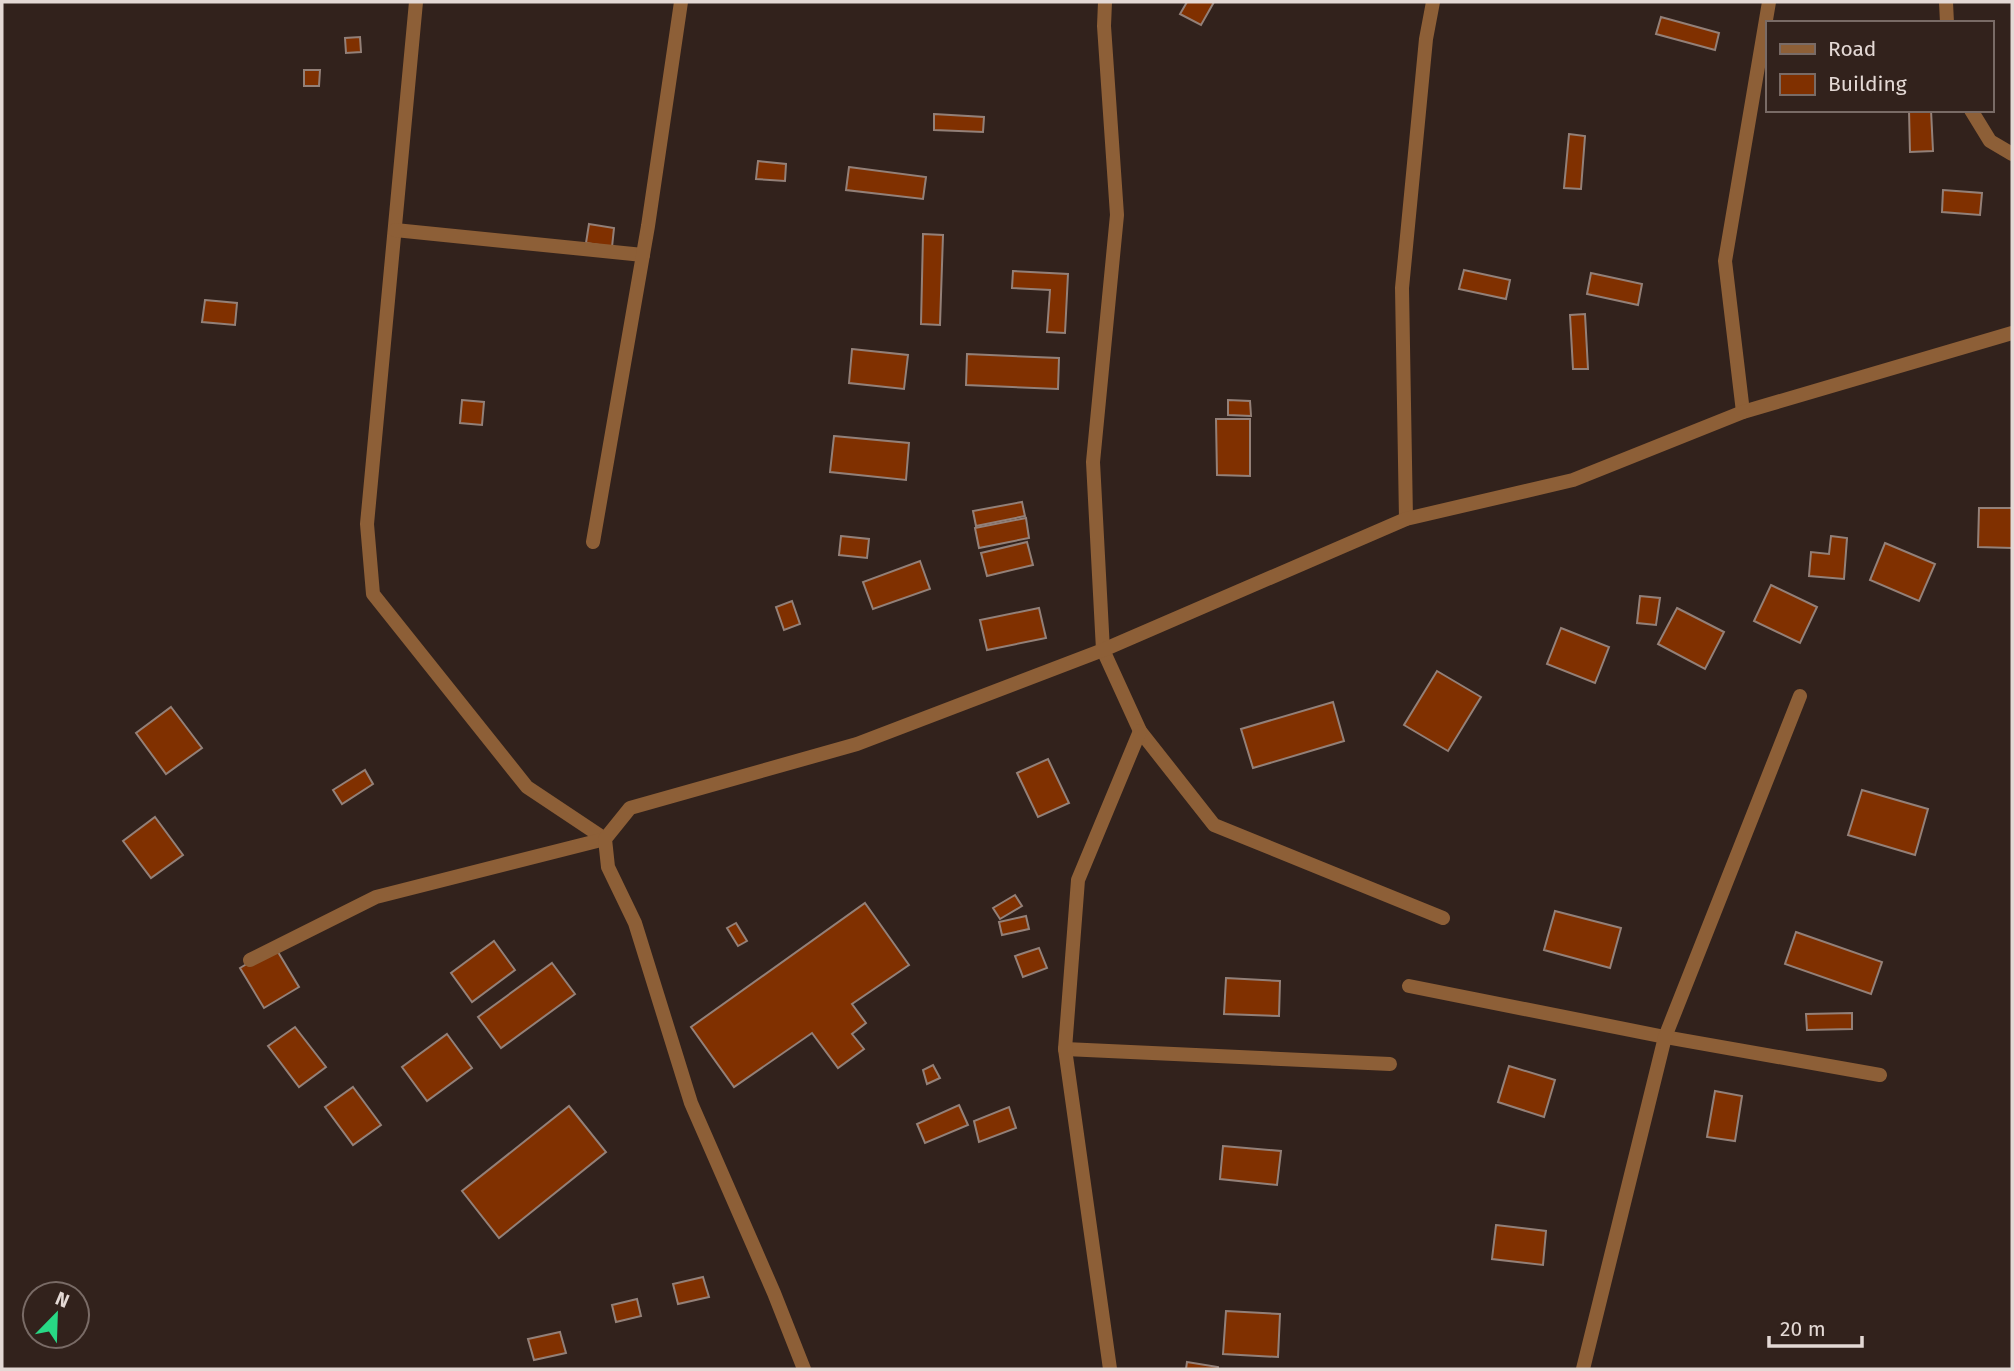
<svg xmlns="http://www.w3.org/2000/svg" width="2014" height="1371" viewBox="0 0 2014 1371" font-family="'Fira Sans',sans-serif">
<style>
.building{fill:#803000;stroke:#938078;stroke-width:2}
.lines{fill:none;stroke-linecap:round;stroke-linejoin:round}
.street{stroke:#8d5f37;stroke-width:14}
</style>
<rect width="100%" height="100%" fill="#32221c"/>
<!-- building -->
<g class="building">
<path d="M1187 2H1214L1201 25 1180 14Z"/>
<path d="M1661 17 1719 33 1715 50 1656 34Z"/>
<path d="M360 37 361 52 346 53 345 38Z"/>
<path d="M304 70H320L319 86H304Z"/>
<path d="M1909 110H1931L1933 151 1910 152Z"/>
<path d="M934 114 984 117 983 132 934 130Z"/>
<path d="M1569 134 1585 136 1581 189 1564 188Z"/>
<path d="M758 161 786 164 785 181 756 179Z"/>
<path d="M849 167 926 177 923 199 846 190Z"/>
<path d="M1943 190 1982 193 1980 215 1942 212Z"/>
<path d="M589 224 614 228 612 247 586 243Z"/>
<path d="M923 234 943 235 940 325 921 324Z"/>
<path d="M1464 270 1510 280 1506 299 1459 289Z"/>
<path d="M1013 271 1068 274 1065 333 1047 332 1050 290 1012 288Z"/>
<path d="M1591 273 1642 284 1638 305 1587 294Z"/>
<path d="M205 300 237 303 235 325 202 322Z"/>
<path d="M1585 314 1588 369H1573L1570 315Z"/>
<path d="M852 349 908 355 904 389 849 383Z"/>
<path d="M967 354 1059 358 1058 389 966 385Z"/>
<path d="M462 400 484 402 482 425 460 423Z"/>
<path d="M1228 400 1250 401 1251 416 1228 415Z"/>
<path d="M1216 419H1250V476L1217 475Z"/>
<path d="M834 436 909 443 906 480 830 472Z"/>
<path d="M1022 502 1025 516 976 526 973 511Z"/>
<path d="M1979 508H2012V548L1978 547Z"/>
<path d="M1026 518 1029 538 979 548 975 528Z"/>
<path d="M841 536 869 539 867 558 839 555Z"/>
<path d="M1831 536 1847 538 1844 579 1809 576 1811 552 1829 554Z"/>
<path d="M1027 542 1033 565 987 576 981 553Z"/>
<path d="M1885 543 1935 564 1919 601 1870 580Z"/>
<path d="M920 561 930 589 873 609 863 582Z"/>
<path d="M1771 585 1817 607 1800 643 1754 621Z"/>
<path d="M1640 596 1660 598 1656 625 1637 623Z"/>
<path d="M792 601 800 624 784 630 776 607Z"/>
<path d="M1039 608 1046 638 987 650 980 620Z"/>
<path d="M1677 608 1724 632 1705 669 1658 644Z"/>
<path d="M1561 628 1609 647 1595 683 1547 664Z"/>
<path d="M1437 671 1481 697 1448 751 1404 725Z"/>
<path d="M1333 702 1344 741 1253 768 1241 729Z"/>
<path d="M171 707 202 748 166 774 136 733Z"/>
<path d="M1048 759 1069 803 1038 817 1017 773Z"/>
<path d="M365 770 373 784 342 804 333 790Z"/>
<path d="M1862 790 1928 809 1915 855 1848 835Z"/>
<path d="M155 817 183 855 151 878 123 841Z"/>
<path d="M1015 895 1022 906 1000 919 993 908Z"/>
<path d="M865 903 909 965 852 1004 866 1023 852 1034 864 1049 838 1068 812 1033 734 1087 691 1027Z"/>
<path d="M1555 911 1621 928 1610 968 1544 950Z"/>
<path d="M1026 916 1029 929 1002 935 999 922Z"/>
<path d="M736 923 747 941 738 946 727 928Z"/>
<path d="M1796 932 1882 962 1871 994 1785 964Z"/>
<path d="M494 941 515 970 472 1002 451 973Z"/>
<path d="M275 947 299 987 264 1008 240 968Z"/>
<path d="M1039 948 1047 968 1023 977 1015 956Z"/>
<path d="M552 963 575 994 501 1048 478 1017Z"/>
<path d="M1226 978 1280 981 1279 1016 1224 1014Z"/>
<path d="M1852 1013V1029L1807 1030 1806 1014Z"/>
<path d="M295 1027 326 1067 299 1087 268 1046Z"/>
<path d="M447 1034 472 1068 427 1101 402 1067Z"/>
<path d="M933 1065 940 1078 927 1084 923 1070Z"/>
<path d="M1509 1066 1555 1080 1544 1117 1498 1102Z"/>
<path d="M353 1087 381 1125 353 1145 325 1107Z"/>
<path d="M1715 1091 1742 1096 1735 1141 1707 1137Z"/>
<path d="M959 1105 968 1125 925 1143 917 1124Z"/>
<path d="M569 1106 606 1152 499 1238 462 1191Z"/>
<path d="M1009 1107 1016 1128 979 1142 974 1121Z"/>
<path d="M1223 1146 1281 1151 1277 1185 1220 1179Z"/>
<path d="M1496 1225 1546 1231 1543 1265 1492 1259Z"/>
<path d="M703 1277 709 1297 678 1304 673 1284Z"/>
<path d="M637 1299 641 1316 616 1322 612 1305Z"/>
<path d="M1226 1311 1280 1314 1278 1357 1223 1354Z"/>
<path d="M560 1332 566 1353 534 1360 528 1339Z"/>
<path d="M1187 1362 1218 1367V1369H1186Z"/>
</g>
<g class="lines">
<!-- street -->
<g class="street">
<path d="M416 2 367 524 373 594 527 787 605 839"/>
<path d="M1105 2 1104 26 1117 215 1093 462 1103 650 1140 731 1214 825 1443 918"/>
<path d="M1946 2 1947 23"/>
<path d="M1971 110 1990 141 2012 154"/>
<path d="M395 230 643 255"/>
<path d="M1743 412 1725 261 1769 2"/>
<path d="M1406 519 1402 288 1426 39 1433 2"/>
<path d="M593 542 648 226 681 2"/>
<path d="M250 960 376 897 605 839"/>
<path d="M1409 986 1665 1037 1880 1075"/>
<path d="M1065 1049 1390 1064"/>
<path d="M804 1369 774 1293 691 1103 635 923 608 867 605 839 630 808 857 744 1103 650 1406 519 1573 480 1743 412 2012 333"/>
<path d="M1110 1369 1065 1049 1078 880 1140 731"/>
<path d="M1583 1369 1665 1037 1800 696"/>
</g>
</g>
<!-- border -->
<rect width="2014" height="1371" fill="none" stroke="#e4d9d5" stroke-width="7"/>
<!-- legend -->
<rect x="1766" y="21" width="228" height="91" fill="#32221c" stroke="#796b66" stroke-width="2"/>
<rect x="1780" y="44" width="35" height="10" fill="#8d5f37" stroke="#796b66" stroke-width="2"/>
<text x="1828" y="56" font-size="21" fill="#e4d9d5">Road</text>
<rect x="1780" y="74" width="35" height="21" fill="#803000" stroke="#796b66" stroke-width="2"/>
<text x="1828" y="91" font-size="21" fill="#e4d9d5">Building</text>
<!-- north arrow -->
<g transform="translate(56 1315) rotate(23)"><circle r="33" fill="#32221c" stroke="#796b66" stroke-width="2"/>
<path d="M0-5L12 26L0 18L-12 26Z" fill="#28d885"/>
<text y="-10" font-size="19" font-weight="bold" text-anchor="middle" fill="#e4d9d5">N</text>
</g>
<!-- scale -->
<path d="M1769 1336v10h93v-10" fill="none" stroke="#e4d9d5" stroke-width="3.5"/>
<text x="1780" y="1336" font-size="21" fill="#e4d9d5" stroke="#32221c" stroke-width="5" paint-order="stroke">20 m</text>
</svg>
